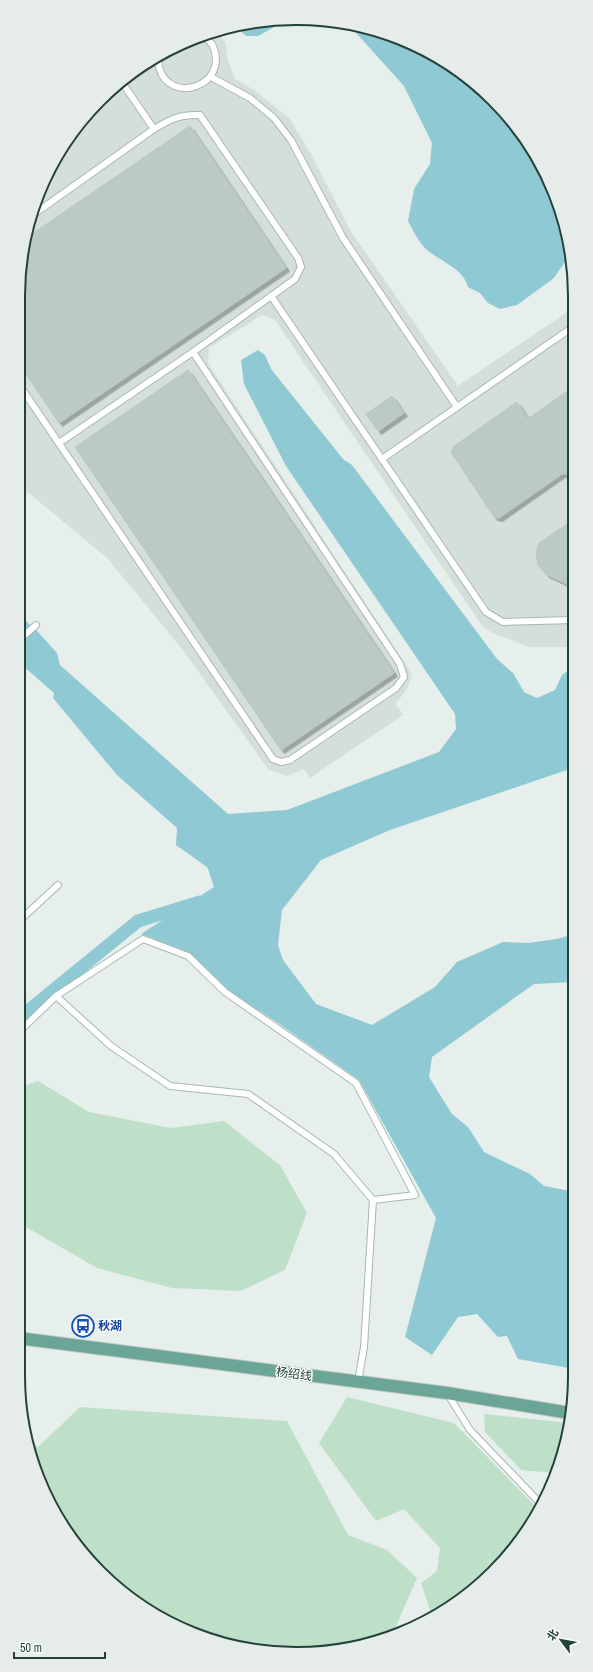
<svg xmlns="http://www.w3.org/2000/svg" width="593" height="1672" viewBox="0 0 593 1672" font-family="'Archivo Narrow','Noto Sans SC',sans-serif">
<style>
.built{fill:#d4dfda}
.green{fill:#bfe0c8}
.water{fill:#8ec9d4}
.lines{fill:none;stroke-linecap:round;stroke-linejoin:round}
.canal{stroke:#8ec9d4;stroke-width:13}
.building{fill:#bbcac4;stroke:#b8c9c2;filter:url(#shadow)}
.service-casing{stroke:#a8b8b2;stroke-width:8}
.primary-casing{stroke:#c2cac8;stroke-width:14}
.service{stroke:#fff;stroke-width:6}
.primary{stroke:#6aa596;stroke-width:12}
.labels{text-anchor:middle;stroke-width:3;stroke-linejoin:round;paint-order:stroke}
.transit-label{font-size:12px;font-weight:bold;fill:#164399;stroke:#f7fbf9;text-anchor:start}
.street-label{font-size:12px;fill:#24423a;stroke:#f7fbf9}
.rim{fill:none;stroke:#24423a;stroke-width:2}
</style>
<defs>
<filter id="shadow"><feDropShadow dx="3.5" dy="3.5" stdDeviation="0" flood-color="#0004"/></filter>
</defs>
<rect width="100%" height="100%" fill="#e6efeb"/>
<!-- built -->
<path class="built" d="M215 31 225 41 228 60 235 79 254 90 289 118 311 154 350 230 458 386 573 308V647H529L493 633 483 627 275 320 262 315 209 348 208 363 412 674 408 687 396 704 403 715 310 778 304 769 287 776 269 770 182 649 108 559 18 484V296L27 225 36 201 39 199 38 197 47 174 75 127 113 87 157 55 207 33Z"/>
<!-- green -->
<g class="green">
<path d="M38 1081 89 1112 171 1128 224 1121 280 1165 307 1213 285 1270 241 1291 172 1288 97 1268 26 1227 18 1220V1088Z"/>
<path d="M347 1397 454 1423 538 1509 528 1530 494 1572 451 1607 432 1616 421 1583 437 1571 440 1548 404 1509 376 1521 319 1443Z"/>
<path d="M80 1407 287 1421 348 1535 387 1550 417 1578 393 1633 368 1645 314 1653 260 1652 173 1625 127 1596 87 1559 39 1482 26 1438 38 1447Z"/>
<path d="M484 1414 569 1423 566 1447 554 1473 521 1470 485 1432Z"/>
</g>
<!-- water -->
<g class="water">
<path d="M289 19 258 36H246L235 26 260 20Z"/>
<path d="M348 24 368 27 436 55 506 113 546 174 572 257 569 256 554 278 517 305 500 309 488 303 480 293 468 287C463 267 438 261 425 248 418 241 413 230 408 221L414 189 430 164 432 143 404 86Z"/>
<path d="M258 350 265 355 271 369 343 459 352 465 497 659 513 673 524 692 537 698 555 690 562 675 573 667 574 766 567 770 390 830 321 860 282 910 278 945 283 960 316 1004 372 1025 435 987 457 962 503 942 528 943 557 939 574 934V982L534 984 432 1057 429 1077 452 1114 468 1127 484 1152 530 1174 544 1186 575 1192V1375L569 1368 518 1359 507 1336 498 1337 477 1314 458 1317 432 1355 405 1337 436 1218 359 1080 275 1021 227 990 190 953 141 934 225 880 176 845 177 828 117 775 53 698 54 693 22 665 18 667V614L38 632 57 653 60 665 228 814 287 810 439 752 456 729 455 714 286 466 244 384 241 360Z"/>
</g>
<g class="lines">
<!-- canal -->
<g class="canal">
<path d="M211 857 223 894 226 899"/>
<path d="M18 1019 138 921 200 902"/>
</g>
</g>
<!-- building -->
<g class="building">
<path d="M190 126 286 268 59 423 18 362V296L26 238Z"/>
<path d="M188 370 394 673 281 750 75 447Z"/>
<path d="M573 387V473L562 474 499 518 494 517 451 452 454 446 517 402 528 419Z"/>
<path d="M392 396 404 413 378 431 366 414Z"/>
<path d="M573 520V587L546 574 538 565 536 554 539 543Z"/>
</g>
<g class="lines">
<!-- service casing -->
<g class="service-casing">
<g id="service">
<path d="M159 55C159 58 158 64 159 67 169 106 230 86 213 46 211 42 205 38 202 35"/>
<path d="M211 77 250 98 274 118 291 140 343 238 457 407"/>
<path d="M121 81 154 129"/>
<path d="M30 217 154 129C171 119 180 114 200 115L298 258 301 267 295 279 193 352 59 443"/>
<path d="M271 296 486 612 503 622 573 620"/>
<path d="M18 383 273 759 281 762 290 760 396 688 404 677 400 664 193 352"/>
<path d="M382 459 573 327"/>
<path d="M18 641 36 625"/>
<path d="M18 922 58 885"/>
<path d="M56 996 111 1046 170 1086 248 1094 334 1154 373 1200 364 1347 358 1382"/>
<path d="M18 1033 56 996 143 939 188 956 225 992 356 1083 415 1195 373 1200"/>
<path d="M447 1393 470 1430 540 1503"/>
</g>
</g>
<!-- primary casing -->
<g class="primary-casing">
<path id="primary" d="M18 1338 447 1393 570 1413"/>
</g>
<!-- service -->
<use href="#service" class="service"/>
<!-- primary -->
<use href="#primary" class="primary"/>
</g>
<!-- icons -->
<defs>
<g id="bus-ring" transform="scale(1.15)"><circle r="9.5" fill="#f7fbf9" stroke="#1a4fb4" stroke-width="1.5"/><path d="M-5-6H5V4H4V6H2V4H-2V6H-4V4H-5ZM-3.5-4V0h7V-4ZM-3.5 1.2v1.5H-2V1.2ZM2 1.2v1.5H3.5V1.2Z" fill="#1a4fb4"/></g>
</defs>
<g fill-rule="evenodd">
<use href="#bus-ring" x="83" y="1326"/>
</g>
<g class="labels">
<!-- transit labels -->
<g class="transit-label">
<text x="98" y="1330">秋湖</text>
</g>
<!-- street labels -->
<g class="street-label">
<text transform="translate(294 1374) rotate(7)" y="4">杨绍线</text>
</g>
</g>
<!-- crop -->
<path d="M0 0H593V1672H0ZM296 25H297A271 271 0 0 1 568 296V1376A271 271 0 0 1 297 1647H296A271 271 0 0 1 25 1376V296A271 271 0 0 1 296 25Z" fill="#e6ecea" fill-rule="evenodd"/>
<path class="rim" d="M296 25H297A271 271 0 0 1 568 296V1376A271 271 0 0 1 297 1647H296A271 271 0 0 1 25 1376V296A271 271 0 0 1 296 25Z"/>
<!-- north arrow -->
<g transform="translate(561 1640) rotate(302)" stroke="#f7fbf9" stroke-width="3" paint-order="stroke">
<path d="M0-3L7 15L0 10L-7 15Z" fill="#24423a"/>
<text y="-6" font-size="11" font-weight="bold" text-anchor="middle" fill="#24423a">北</text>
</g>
<!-- scale -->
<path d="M14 1652v6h91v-6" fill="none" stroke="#24423a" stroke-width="2"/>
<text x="20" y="1652" font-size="12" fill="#24423a" stroke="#f7fbf9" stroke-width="3" paint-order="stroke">50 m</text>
</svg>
